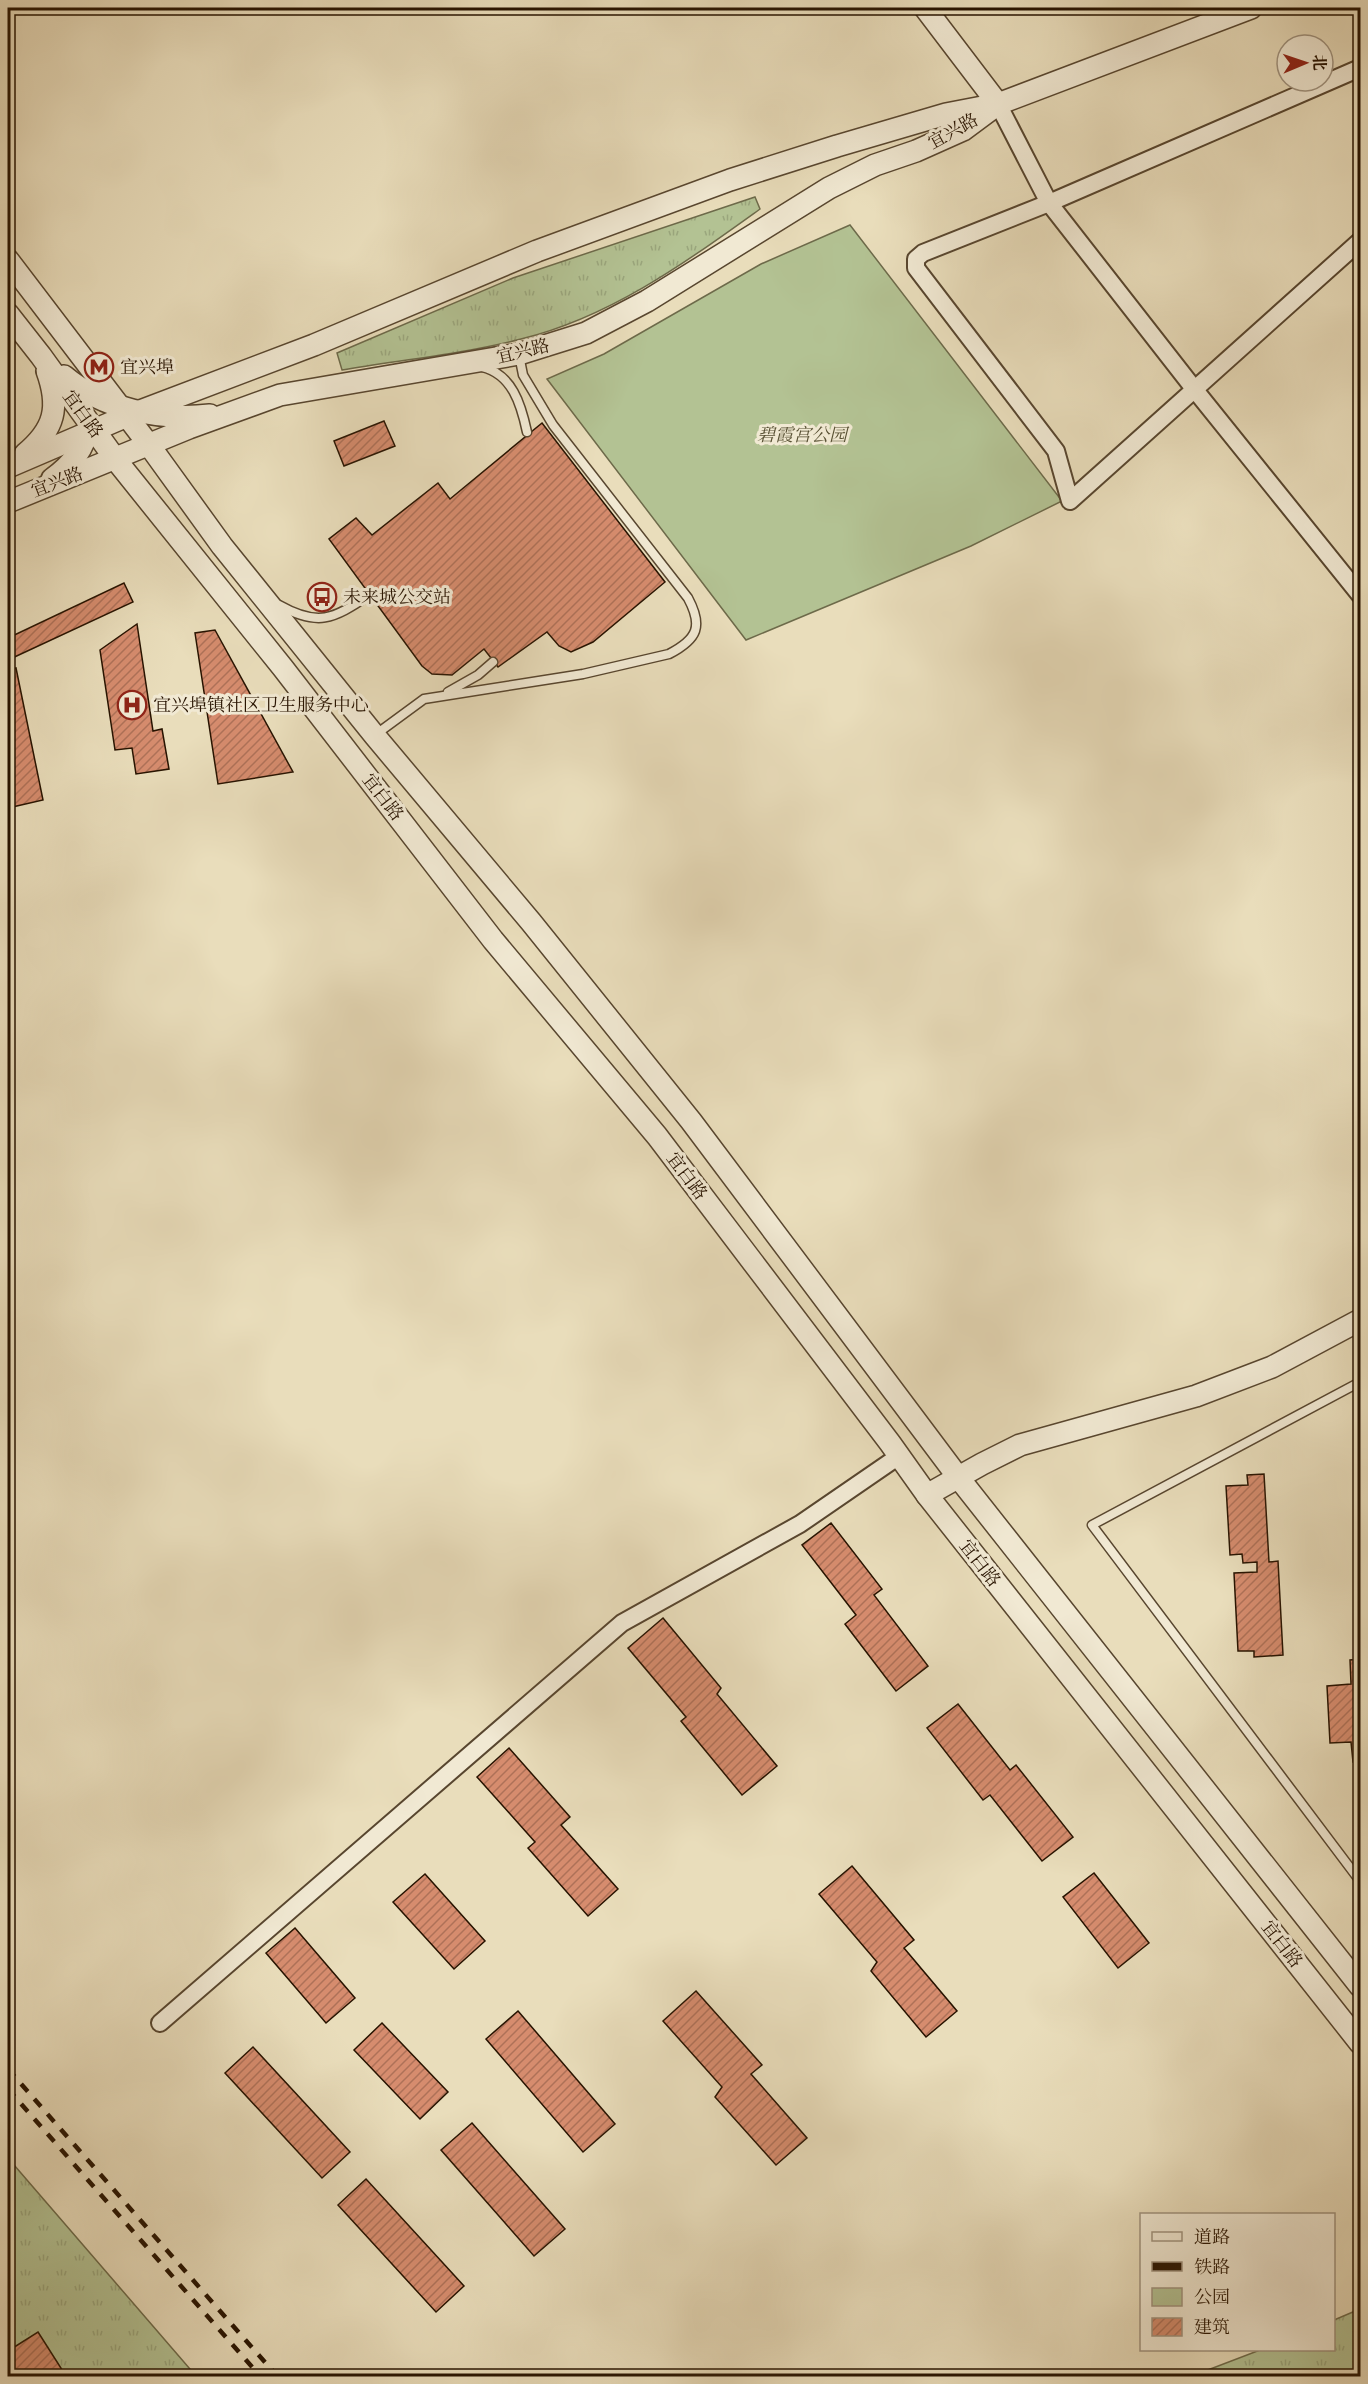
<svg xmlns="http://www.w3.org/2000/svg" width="1368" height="2384" viewBox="0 0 1368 2384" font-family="'IM FELL Great Primer','Noto Serif SC',serif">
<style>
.grass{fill:url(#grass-tufts);stroke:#6d6a4a;stroke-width:1.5}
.park{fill:#b3c293;stroke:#6d6a4a;stroke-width:1.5}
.building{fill:url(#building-hatch);stroke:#271300;stroke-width:1.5}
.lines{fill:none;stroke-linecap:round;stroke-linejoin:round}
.service-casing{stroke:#58462f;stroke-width:11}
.minor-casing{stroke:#58462f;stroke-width:20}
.tertiary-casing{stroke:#58462f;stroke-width:24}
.service{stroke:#f1e9d3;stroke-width:8}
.minor{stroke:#f1e9d3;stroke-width:16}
.tertiary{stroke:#f1e9d3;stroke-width:21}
.rail{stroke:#271300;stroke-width:4.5;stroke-dasharray:10 10;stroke-linecap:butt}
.labels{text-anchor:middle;stroke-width:6;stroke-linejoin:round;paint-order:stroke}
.street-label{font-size:18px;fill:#271300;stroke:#f1e9d3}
.poi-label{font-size:18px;fill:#271300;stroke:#f1e9d3;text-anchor:start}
.park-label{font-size:18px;font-style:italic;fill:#585033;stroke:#f1e9d3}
</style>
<defs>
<pattern id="grass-tufts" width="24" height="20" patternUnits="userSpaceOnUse" patternTransform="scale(1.5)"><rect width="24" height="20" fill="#b3c293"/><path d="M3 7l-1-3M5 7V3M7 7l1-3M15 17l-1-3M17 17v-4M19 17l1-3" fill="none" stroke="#9aa67d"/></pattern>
<pattern id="building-hatch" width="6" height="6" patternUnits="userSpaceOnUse" patternTransform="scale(1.5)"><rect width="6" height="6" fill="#d68c6e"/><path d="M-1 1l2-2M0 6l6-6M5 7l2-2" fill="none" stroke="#ae7158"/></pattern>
</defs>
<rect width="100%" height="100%" fill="#e9ddbb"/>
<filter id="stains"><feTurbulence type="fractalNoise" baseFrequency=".00333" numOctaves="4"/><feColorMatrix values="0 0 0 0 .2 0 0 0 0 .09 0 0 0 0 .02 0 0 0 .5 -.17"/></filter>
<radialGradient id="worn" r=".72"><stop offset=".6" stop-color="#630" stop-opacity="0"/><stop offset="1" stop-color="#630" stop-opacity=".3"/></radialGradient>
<!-- grass -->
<g class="grass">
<path d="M755 197 760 209C686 262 611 317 521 339 463 354 401 360 342 370L337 353 513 278Z"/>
<path d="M8 2158 196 2376H8Z"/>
<path d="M1360 2309V2376H1192L1260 2350H1334V2320Z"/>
</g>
<!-- park -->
<path class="park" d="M850 225 1062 501 971 546 746 640 547 379 604 354 761 264Z"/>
<!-- building -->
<g class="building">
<path d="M384 421 395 446 344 466 334 441Z"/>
<path d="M542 423 665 582 593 642 571 652 559 646 547 632 498 667 484 649 452 675 432 674 422 666 329 539 356 518 372 535 438 483 450 499Z"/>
<path d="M124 583 133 602 8 660V638Z"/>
<path d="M137 624 153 731 162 729 169 769 136 774 132 748 115 750 100 650Z"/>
<path d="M215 630 293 772 218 784 195 633Z"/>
<path d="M16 668 43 800 8 808V670Z"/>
<path d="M1264 1474 1269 1562 1278 1561 1283 1655 1254 1657V1651H1238L1234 1573 1257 1572V1562L1243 1563 1242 1554 1230 1555 1226 1486 1248 1485 1247 1475Z"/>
<path d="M831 1523 882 1589 874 1595 928 1666 896 1691 845 1624 856 1615 802 1545Z"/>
<path d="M663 1618 721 1688 717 1694 777 1766 742 1795 681 1721 686 1717 628 1648Z"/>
<path d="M1360 1659V1762H1353L1351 1742 1330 1743 1327 1686 1351 1684 1350 1660Z"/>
<path d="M958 1704 1010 1770 1016 1765 1073 1837 1042 1861 990 1795 983 1800 927 1728Z"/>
<path d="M509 1748 570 1817 561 1825 618 1889 588 1916 528 1848 535 1842 477 1777Z"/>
<path d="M852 1866 914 1940 904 1948 957 2011 926 2037 871 1971 877 1962 819 1894Z"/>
<path d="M1094 1873 1149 1943 1118 1968 1063 1897Z"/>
<path d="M425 1874 485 1941 454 1969 393 1902Z"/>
<path d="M295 1928 355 1998 326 2023 266 1953Z"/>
<path d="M696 1991 762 2065 751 2074 807 2138 776 2165 715 2097 722 2087 663 2021Z"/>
<path d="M518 2011 615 2124 583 2152 486 2039Z"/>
<path d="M382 2023 448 2092 420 2119 354 2050Z"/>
<path d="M253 2047 350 2152 322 2178 225 2073Z"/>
<path d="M472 2123 565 2229 534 2256 441 2150Z"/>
<path d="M366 2179 464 2286 436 2312 338 2205Z"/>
<path d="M38 2332 66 2376H8V2351Z"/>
</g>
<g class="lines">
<!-- service casing -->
<g class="service-casing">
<g id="service">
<path d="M482 367C512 374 521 404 527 432"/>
<path d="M279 605C318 627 333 619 368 596"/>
<path d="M448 692 478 675 493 662"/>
<path d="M375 735 424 699 583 674 669 654C698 639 703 626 688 598L553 425 523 375 519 355"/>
<path d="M1360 1382 1092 1525 1360 1881"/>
</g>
</g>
<!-- minor casing -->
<g class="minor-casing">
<g id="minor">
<path d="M1360 68 1049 203 923 253 916 259V268L1056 451 1070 501 1360 241"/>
<path d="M998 104 1049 203 1195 390 1360 595"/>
<path d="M160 2023 622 1623 800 1524 899 1456"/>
</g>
</g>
<!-- tertiary casing -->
<g class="tertiary-casing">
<g id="tertiary">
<path d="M925 8 998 104"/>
<path d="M8 260 149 445 222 546 375 736 531 922 691 1121 958 1477 1360 1986"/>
<path d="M8 314 41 356 116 460 283 668 493 940 657 1136 890 1443 927 1495 1360 2043"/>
<path d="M64 376C103 409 160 421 210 415"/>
<path d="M25 454C55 429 60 407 47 371"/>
<path d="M8 467 127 416 314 345 537 251 730 180 837 146 946 114 998 104 1251 8"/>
<path d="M52 479C72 465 84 449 89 425"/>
<path d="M8 502 189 428 280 395 519 354 586 333 647 301 829 188 875 165 916 151 963 130 994 107"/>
<path d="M927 1495 982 1464 1020 1445 1196 1396 1272 1367 1360 1320"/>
</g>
</g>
<!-- service -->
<use href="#service" class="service"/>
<!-- minor -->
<use href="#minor" class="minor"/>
<!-- tertiary -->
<use href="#tertiary" class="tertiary"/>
<!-- rail -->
<g class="rail">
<path d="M8 2069 277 2376"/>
<path d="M8 2089 260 2376"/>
</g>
</g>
<!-- icons -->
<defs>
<g id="metro-ring" transform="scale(1.5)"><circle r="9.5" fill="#f1e9d3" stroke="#8f2418" stroke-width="1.5"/><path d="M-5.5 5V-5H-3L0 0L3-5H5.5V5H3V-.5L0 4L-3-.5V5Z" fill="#8f2418"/></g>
<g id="bus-ring" transform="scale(1.5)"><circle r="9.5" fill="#f1e9d3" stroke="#8f2418" stroke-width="1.5"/><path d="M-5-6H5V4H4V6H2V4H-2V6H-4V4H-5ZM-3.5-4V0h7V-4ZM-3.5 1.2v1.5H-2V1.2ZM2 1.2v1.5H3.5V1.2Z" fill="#8f2418"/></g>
<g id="hospital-ring" transform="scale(1.5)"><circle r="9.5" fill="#f1e9d3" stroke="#8f2418" stroke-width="1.5"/><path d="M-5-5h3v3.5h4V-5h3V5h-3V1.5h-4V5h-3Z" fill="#8f2418"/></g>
</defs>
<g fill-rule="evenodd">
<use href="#metro-ring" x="99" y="367"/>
<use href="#bus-ring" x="322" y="597"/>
<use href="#hospital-ring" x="132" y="705"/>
</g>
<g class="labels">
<!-- street labels -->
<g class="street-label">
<text transform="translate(953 131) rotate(-29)" y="6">宜兴路</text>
<text transform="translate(523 351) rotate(-13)" y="6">宜兴路</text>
<text transform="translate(83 414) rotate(54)" y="6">宜白路</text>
<text transform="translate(57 482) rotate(-21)" y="6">宜兴路</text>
<text transform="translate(383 797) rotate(52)" y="6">宜白路</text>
<text transform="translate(687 1176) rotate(53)" y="6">宜白路</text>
<text transform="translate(980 1563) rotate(52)" y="6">宜白路</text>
<text transform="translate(1282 1944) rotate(52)" y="6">宜白路</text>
</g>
<!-- poi labels -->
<g class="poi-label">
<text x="120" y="373">宜兴埠</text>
<text x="343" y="603">未来城公交站</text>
<text x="153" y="711">宜兴埠镇社区卫生服务中心</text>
</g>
<!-- park labels -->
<g class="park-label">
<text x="802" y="441">碧霞宫公园</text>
</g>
</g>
<!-- margin -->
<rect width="1368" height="2384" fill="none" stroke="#e9ddbb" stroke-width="30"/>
<rect x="9" y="9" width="1350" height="2366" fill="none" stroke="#271300" stroke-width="3"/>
<rect x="15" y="15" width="1338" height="2354" fill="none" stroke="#271300" stroke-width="1.5"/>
<!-- legend -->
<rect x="1140" y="2213" width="195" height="138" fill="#f1e9d3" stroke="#a0937f" stroke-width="1.5"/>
<rect x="1152" y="2232" width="30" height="9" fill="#f1e9d3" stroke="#a0937f" stroke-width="1.5"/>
<text x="1194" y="2243" font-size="18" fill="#271300">道路</text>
<rect x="1152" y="2262" width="30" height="9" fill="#271300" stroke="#a0937f" stroke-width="1.5"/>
<text x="1194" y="2273" font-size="18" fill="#271300">铁路</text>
<rect x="1152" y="2288" width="30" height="18" fill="#b3c293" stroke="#a0937f" stroke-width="1.5"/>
<text x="1194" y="2303" font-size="18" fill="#271300">公园</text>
<rect x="1152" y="2318" width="30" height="18" fill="url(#building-hatch)" stroke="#a0937f" stroke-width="1.5"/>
<text x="1194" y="2333" font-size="18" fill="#271300">建筑</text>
<!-- north arrow -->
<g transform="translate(1305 63) rotate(88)"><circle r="28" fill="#f1e9d3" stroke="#a0937f" stroke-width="1.5"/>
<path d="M0-4.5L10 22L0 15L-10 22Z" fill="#8f2418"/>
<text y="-9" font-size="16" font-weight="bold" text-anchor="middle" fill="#271300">北</text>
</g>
<rect width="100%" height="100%" filter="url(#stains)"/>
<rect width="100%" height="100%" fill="url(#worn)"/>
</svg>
